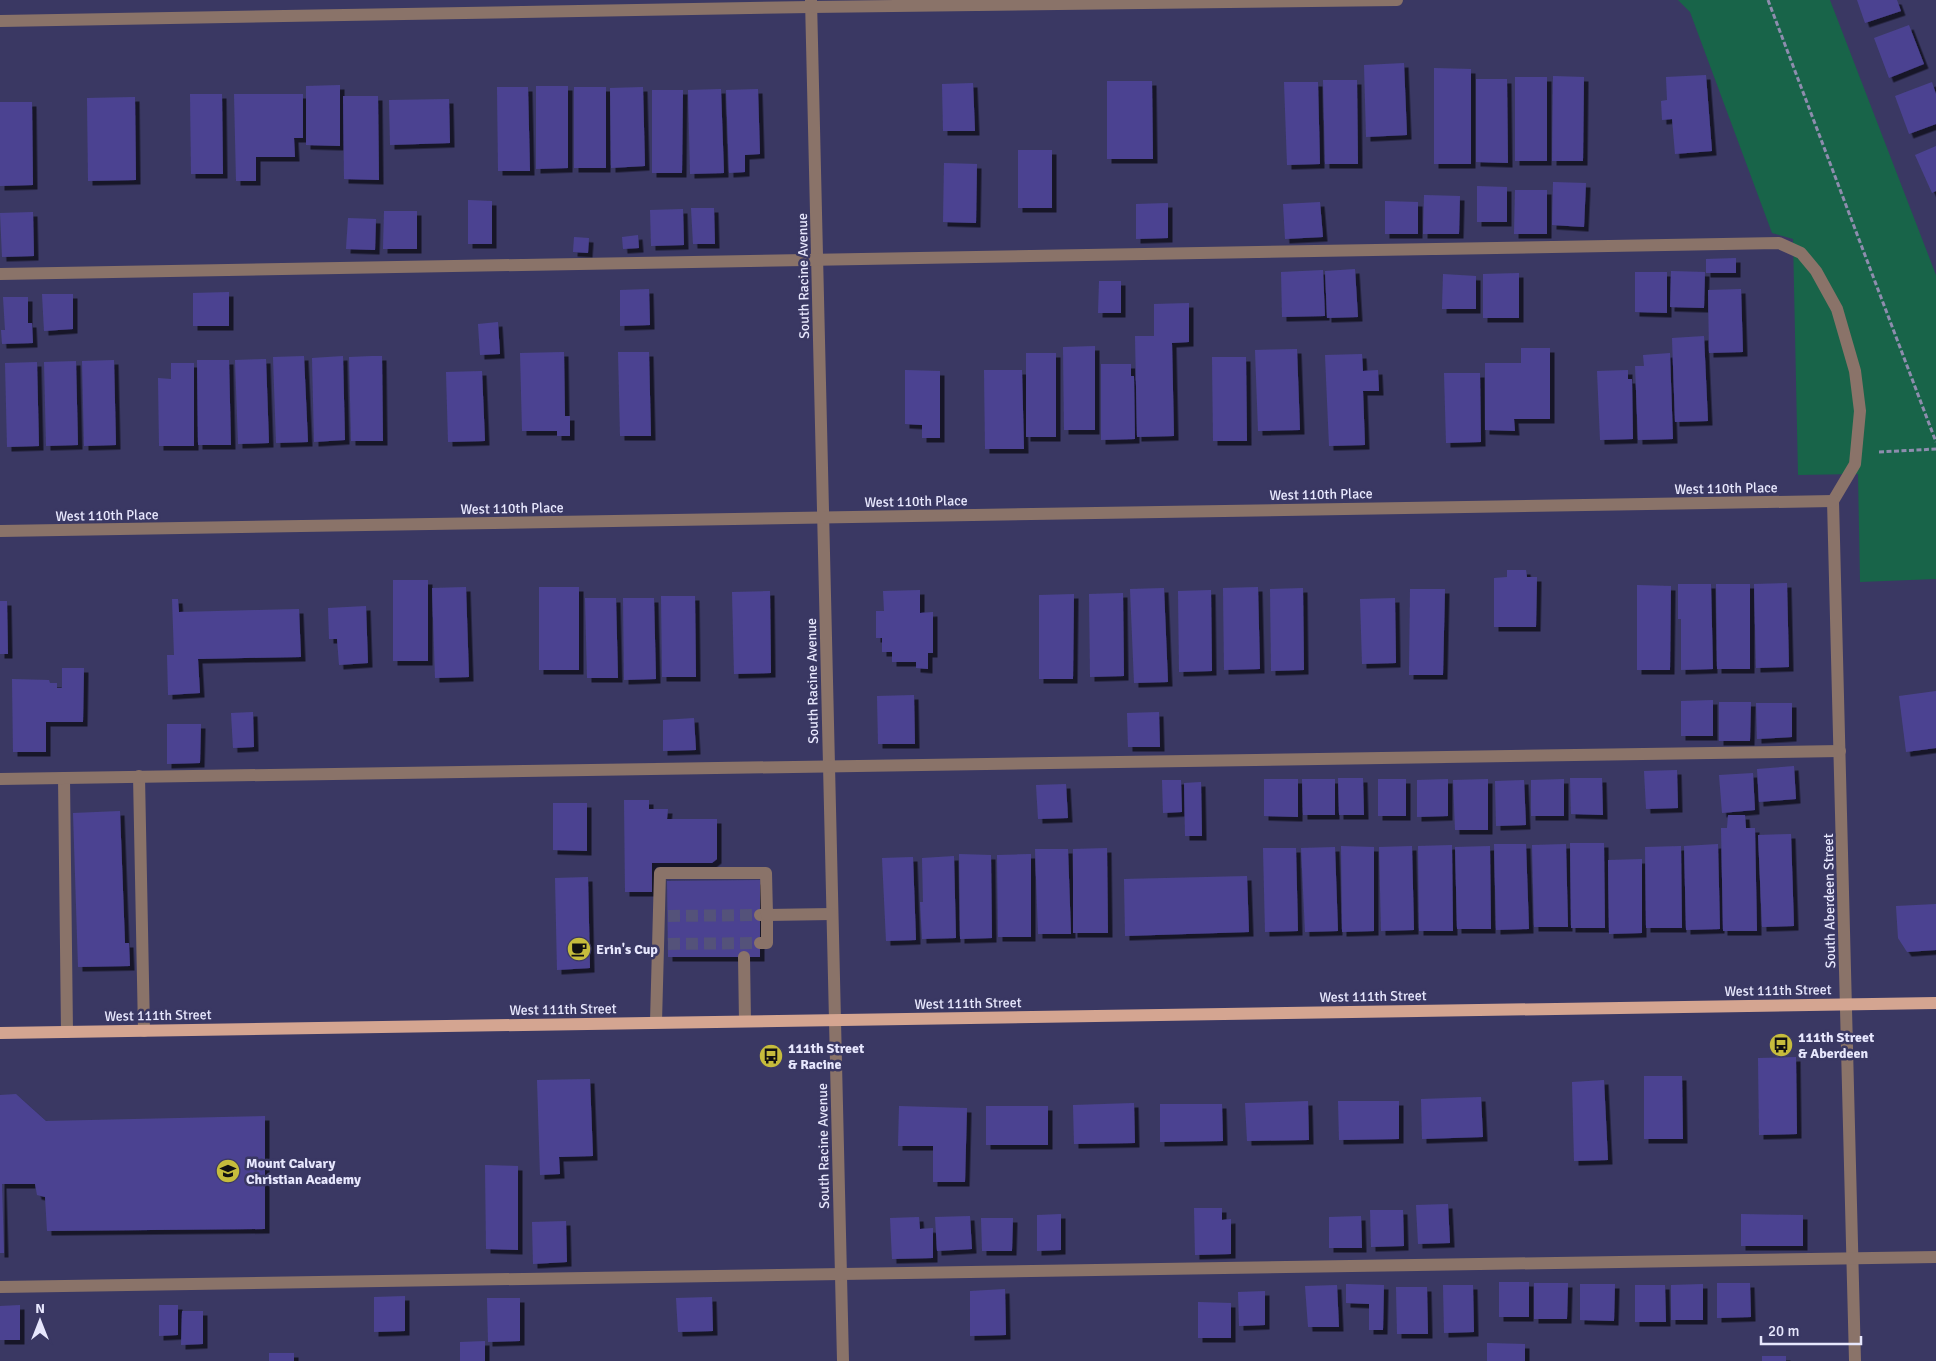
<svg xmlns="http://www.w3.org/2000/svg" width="1936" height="1361" viewBox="0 0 1936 1361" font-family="Signika,sans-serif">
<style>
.green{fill:#186449}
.building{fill:#4b4391;filter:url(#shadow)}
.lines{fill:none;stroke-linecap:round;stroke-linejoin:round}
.minor-tunnel{stroke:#54527a;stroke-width:12;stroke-dasharray:12 6;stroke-linecap:butt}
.path{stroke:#8e8dae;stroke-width:3;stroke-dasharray:5 2.5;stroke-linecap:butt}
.minor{stroke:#8a7369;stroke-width:12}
.major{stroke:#d4a591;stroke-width:12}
.labels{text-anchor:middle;stroke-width:5;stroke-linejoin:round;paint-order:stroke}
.street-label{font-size:14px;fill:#e7e7fd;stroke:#3a3863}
.poi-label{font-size:14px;font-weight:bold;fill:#e7e7fd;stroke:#3a3863;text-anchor:start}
</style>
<defs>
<filter id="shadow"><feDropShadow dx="4.5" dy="4.5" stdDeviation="0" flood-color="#0009"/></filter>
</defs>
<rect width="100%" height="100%" fill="#3a3863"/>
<!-- green -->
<path class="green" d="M1678 0H1830L1936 275V579L1860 582 1858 474 1798 475 1793 239 1772 233 1690 12Z"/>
<!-- building -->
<g class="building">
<path d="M1857 0H1897L1901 11 1865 23Z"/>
<path d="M1909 25 1924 64 1889 78 1874 38Z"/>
<path d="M1404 63 1407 135 1366 137 1364 65Z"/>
<path d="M1434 68 1471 69V164H1434Z"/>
<path d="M1706 75 1712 151 1675 154 1672 119 1662 120 1661 101 1667 100 1666 77Z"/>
<path d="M1553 76 1584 77 1583 161H1552Z"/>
<rect x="1515" y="77" width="32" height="84"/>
<path d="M1476 79H1507L1508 163 1476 162Z"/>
<path d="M1323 80H1357L1358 164H1325Z"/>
<path d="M1107 81H1152L1153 159H1107Z"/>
<path d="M1284 82H1318L1320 164 1287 165Z"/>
<path d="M1932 82 1936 94V124L1909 134 1895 96Z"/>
<path d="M973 83 975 131H943L942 84Z"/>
<path d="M340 85V146L306 145V86Z"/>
<path d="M536 86H568V168L536 169Z"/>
<path d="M497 87H528L530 171H498Z"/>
<rect x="574" y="87" width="32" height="81"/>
<path d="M643 87 645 166 611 168 610 88Z"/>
<path d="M721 89 724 173 690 174 688 90Z"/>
<path d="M758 89 760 154 745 155V172L729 173 726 90Z"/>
<path d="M652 90H683L682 173H652Z"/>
<path d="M190 94H222L223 174H191Z"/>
<path d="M234 94H303V138H294L295 157H256V181H236Z"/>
<path d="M343 96H378L379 180 344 179Z"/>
<path d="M135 97 136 180 88 181 87 98Z"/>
<path d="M449 99 450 143 390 145 389 100Z"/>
<path d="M0 102H32L33 185 0 186Z"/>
<path d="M1936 146V191L1932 193 1915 155Z"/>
<rect x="1018" y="150" width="34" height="58"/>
<path d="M944 163 977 164 976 223 943 222Z"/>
<path d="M1553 182 1586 183 1584 227 1552 225Z"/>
<path d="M1477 186 1507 187V222H1477Z"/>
<path d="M1515 190H1547V234H1514Z"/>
<path d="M1424 195 1460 196 1459 234H1423Z"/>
<path d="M468 200 492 201V244H468Z"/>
<path d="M1385 201 1418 202V234H1385Z"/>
<path d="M1320 202 1323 237 1285 239 1283 204Z"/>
<path d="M1168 203V238L1136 239V204Z"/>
<path d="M691 208H714L715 244H693Z"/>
<path d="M683 209 684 245 651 246 650 210Z"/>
<path d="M384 211H417V249H383Z"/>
<path d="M33 212 34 256 2 257 0 213Z"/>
<path d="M348 218 376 219 375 250 346 249Z"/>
<path d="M638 235 639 248 623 249 622 237Z"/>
<path d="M574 237 589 238 588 253 573 252Z"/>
<path d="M1736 258V273H1706V259Z"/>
<path d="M1355 269 1358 317 1327 318 1325 271Z"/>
<path d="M1323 270 1325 316 1282 317 1281 272Z"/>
<path d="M1671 271 1705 272 1704 308 1670 307Z"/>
<path d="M1635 272H1667V313L1635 312Z"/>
<path d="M1519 273V318H1483V274Z"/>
<path d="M1443 274 1476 276V309H1442Z"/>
<path d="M1099 281H1121V313H1098Z"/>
<path d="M649 289 650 325 620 326V290Z"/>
<path d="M1741 289 1743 352 1709 353 1708 290Z"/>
<path d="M229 292V326H193V293Z"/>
<path d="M42 294H73V329L44 331Z"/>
<path d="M3 297H28V323H32L33 343 2 344 1 330H5Z"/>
<path d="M1189 303V342L1172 343 1174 436 1137 437 1135 336H1154V304Z"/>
<path d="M498 322 500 354 480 355 478 324Z"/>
<path d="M1704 336 1708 421 1675 422 1672 338Z"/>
<path d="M1095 346V430H1064L1063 347Z"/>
<path d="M1521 348H1550V419H1514L1515 431 1485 430V363H1521Z"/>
<path d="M1297 349 1300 430 1258 431 1255 350Z"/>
<path d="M564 352 565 416H570V436H557V431H522L520 353Z"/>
<path d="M618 352H649L651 436H620Z"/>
<rect x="1026" y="353" width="30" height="84"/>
<path d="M1670 353 1673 439 1638 440 1635 366H1644L1643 355Z"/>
<path d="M1362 354 1363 371 1378 370 1379 391H1363L1365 445 1329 446 1325 355Z"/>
<path d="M304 356 308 442 276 443 273 357Z"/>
<path d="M343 356 345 440 314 442 312 358Z"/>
<path d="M372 356H382L383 441H351L349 357Z"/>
<path d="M1212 357H1246L1247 441H1213Z"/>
<path d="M266 359 269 443 238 444 235 360Z"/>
<path d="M114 360 116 445 84 446 82 361Z"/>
<path d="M197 360H229L231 445H198Z"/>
<path d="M76 361 78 445 46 446 44 362Z"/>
<path d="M37 362 39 446 7 447 5 363Z"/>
<path d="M171 363H194V446H159L158 378 171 379Z"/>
<path d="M1101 364H1131V376H1134L1135 439 1101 440Z"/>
<path d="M905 370 940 371V438H922V425L905 424Z"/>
<path d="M984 370H1022L1024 449H985Z"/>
<path d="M1628 370V379H1632L1633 439 1600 440 1597 371Z"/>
<path d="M482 371 485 441 448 442 446 372Z"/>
<path d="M1444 373H1480L1481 442 1446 443Z"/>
<path d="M1507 570H1526L1527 577H1537L1536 627H1494V578L1507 577Z"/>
<rect x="393" y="580" width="35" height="81"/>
<path d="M1787 583 1789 667 1756 668 1754 584Z"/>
<path d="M1678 584H1711L1713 669 1681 670V619H1678Z"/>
<path d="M1716 584H1750V669H1717Z"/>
<path d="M1637 585 1671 586 1670 670H1637Z"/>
<path d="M466 587 469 677 435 678 432 588Z"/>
<rect x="539" y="587" width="40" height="83"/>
<path d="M1258 587 1260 669 1224 670 1223 588Z"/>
<path d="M1164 588 1168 682 1134 683 1130 589Z"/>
<path d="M1303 588 1304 670 1271 671 1270 589Z"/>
<path d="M1410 589H1445L1443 675H1409Z"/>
<path d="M920 590V613L933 612V653H928V669L916 668V662H892V652H882V638H876V611H884L883 591Z"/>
<path d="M1211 590 1212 671 1179 672 1178 591Z"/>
<path d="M770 591 771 673 734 674 732 592Z"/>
<path d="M1123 593 1124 676 1090 677 1089 594Z"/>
<path d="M1074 594 1073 679H1039V595Z"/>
<path d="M661 596H695L696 677H662Z"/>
<path d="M585 598H616L618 678H587Z"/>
<path d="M623 598H654L656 679 624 680Z"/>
<path d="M1395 598 1396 663 1362 664 1360 599Z"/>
<path d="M172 599H178L179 612 299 609 301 657 198 659 200 693 168 695 167 655H174Z"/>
<path d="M0 601H7L8 654H0Z"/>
<path d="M366 606 368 663 339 665 337 639H329L328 608Z"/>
<path d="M62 668H84L83 722H46V752H13L12 679 49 680 50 683H57V688H62Z"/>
<path d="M1936 691V748L1906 752 1899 696Z"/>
<path d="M914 695 915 744H878L877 696Z"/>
<path d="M1713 700V736H1681V701Z"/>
<path d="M1719 702H1751L1750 741H1719Z"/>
<path d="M1756 703H1792V737L1757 739Z"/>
<path d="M253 712 254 747 233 748 231 713Z"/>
<path d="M1159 712 1160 747H1128L1127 713Z"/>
<path d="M694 718 696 750 663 751V720Z"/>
<path d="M167 724H201L200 763 167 764Z"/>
<path d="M1794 766 1796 799 1759 802 1757 769Z"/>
<path d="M1677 770 1678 808 1646 809 1644 771Z"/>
<path d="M1753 773 1755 810 1722 813 1719 775Z"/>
<path d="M1338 778H1363L1364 815H1339Z"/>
<path d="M1570 778H1602L1603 815 1571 814Z"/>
<path d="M1264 779H1298V817L1264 816Z"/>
<path d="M1302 779H1335V815H1303Z"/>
<rect x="1378" y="779" width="28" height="37"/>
<path d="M1448 779V816L1417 817V780Z"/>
<path d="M1488 779V830H1455L1453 780Z"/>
<path d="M1564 779V816H1531V780Z"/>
<path d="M1162 780H1181L1182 812 1163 813Z"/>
<path d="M1524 780 1526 825 1496 826 1495 781Z"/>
<path d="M1201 782 1202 836H1185L1184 783Z"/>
<path d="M1066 784 1068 818 1038 819 1036 785Z"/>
<path d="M624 800H649V809H668L667 819H717V859L712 863H652V892H625Z"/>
<path d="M553 803H587V851L553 850Z"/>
<path d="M120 811 125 943H129L130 966 78 967 73 813Z"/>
<path d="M1728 815H1745L1746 828H1755L1757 931H1723L1721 828H1727Z"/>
<path d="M1791 834 1794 926 1762 927 1758 835Z"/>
<path d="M1570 843H1604L1605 928H1571Z"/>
<path d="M1494 844H1526L1529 929 1496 930Z"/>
<path d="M1566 844 1568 927H1534L1532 845Z"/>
<path d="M1718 844 1720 929 1686 930 1684 846Z"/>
<path d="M1452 845 1453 931H1419L1418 846Z"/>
<path d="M1341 846 1374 847V931L1342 932Z"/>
<path d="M1412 846 1414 930 1381 931 1379 847Z"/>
<path d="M1490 846 1491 929H1457L1455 847Z"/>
<path d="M1681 846 1682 928H1646L1645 847Z"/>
<path d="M1335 847 1338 931 1305 932 1301 848Z"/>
<path d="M1107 848 1108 933H1073V849Z"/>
<path d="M1263 848H1296L1298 931 1265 932Z"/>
<path d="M1035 849H1068L1071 934H1038Z"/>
<path d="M959 854 991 855 992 938 960 939Z"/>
<path d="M1031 854V937H998L997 855Z"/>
<path d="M954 856 956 938 922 939 920 902H923L922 858Z"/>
<path d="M913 857 916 940 886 941 882 858Z"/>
<path d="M1642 859V933L1609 934 1608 860Z"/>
<path d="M1247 876 1249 932 1125 936 1124 879Z"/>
<path d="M588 877 590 968 557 970 555 878Z"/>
<path d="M760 880V957H668L667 881Z"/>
<path d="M1936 904V950L1907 952 1898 938 1896 906Z"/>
<path d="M1796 1057 1797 1134 1759 1135 1758 1058Z"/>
<path d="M1644 1076H1682L1683 1139H1644Z"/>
<path d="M590 1079 593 1156 559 1157 560 1174 540 1175 537 1080Z"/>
<path d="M1604 1080 1608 1160 1574 1161 1572 1082Z"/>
<path d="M16 1094 46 1121 265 1116V1229L47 1231 45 1197 37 1195 35 1184H2L4 1253H0V1095Z"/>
<path d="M1481 1097 1483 1137 1422 1139 1421 1099Z"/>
<path d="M1308 1101 1309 1140 1247 1141 1245 1103Z"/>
<path d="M1338 1101H1399V1139L1339 1140Z"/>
<path d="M1134 1103 1135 1143 1074 1144 1073 1105Z"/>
<path d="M1160 1104H1222L1223 1141 1160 1142Z"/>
<path d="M899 1106 967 1108 965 1182H933V1146H898Z"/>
<rect x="986" y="1106" width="62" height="39"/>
<path d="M485 1165 518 1166V1250L486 1249Z"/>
<path d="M1448 1204 1450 1243 1418 1244 1416 1205Z"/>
<path d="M1194 1208H1222V1220L1231 1219V1254L1195 1255Z"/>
<path d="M1370 1210H1403L1404 1246 1371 1247Z"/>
<path d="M1061 1214V1250L1037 1251V1215Z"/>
<path d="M1741 1214 1803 1215V1246H1741Z"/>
<path d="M970 1216 972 1249 937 1251 935 1217Z"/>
<path d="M1361 1216 1362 1248H1329V1217Z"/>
<path d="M919 1217 920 1229 933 1228V1258L892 1259 890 1218Z"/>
<path d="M981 1218H1013L1012 1251H982Z"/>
<path d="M566 1221 567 1262 533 1264 532 1222Z"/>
<rect x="1499" y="1282" width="30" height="35"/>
<path d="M1534 1283H1568L1567 1319H1534Z"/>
<path d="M1717 1283H1750L1751 1317 1717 1318Z"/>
<path d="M1346 1284 1384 1285 1383 1330H1369V1304L1346 1303Z"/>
<path d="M1580 1284H1615L1614 1321 1580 1320Z"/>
<path d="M1703 1284V1320H1671V1285Z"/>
<path d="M1337 1285 1339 1327H1308L1305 1286Z"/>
<path d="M1443 1285H1473L1474 1332 1444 1333Z"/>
<path d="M1635 1285H1665L1666 1322H1635Z"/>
<path d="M1396 1287H1427L1428 1334H1397Z"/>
<path d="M1005 1289 1006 1335 970 1336V1291Z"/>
<path d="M1265 1291V1325L1239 1326 1238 1292Z"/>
<path d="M405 1296V1331L374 1332V1297Z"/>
<path d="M712 1297 713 1331 678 1332 676 1298Z"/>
<path d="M487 1298H520V1341L488 1342Z"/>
<path d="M1198 1302 1231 1303V1338H1198Z"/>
<path d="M20 1305V1340H0V1306Z"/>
<path d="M159 1305H178V1335L159 1336Z"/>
<path d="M182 1311H203V1344L181 1345Z"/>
<path d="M485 1341V1361H460V1342Z"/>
<path d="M1487 1343 1525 1344V1361H1487Z"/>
<rect x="269" y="1353" width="25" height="8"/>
<rect x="1762" y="1356" width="24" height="5"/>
</g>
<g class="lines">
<!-- minor-tunnel -->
<g class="minor-tunnel">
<path d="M668 916 760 915"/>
<path d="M668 944 760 943"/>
</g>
<!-- path -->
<g class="path">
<path d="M1768 0 1936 442"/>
<path d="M1879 452 1936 449"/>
</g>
<!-- minor -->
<g class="minor">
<path d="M811 0 843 1361"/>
<path d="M0 21 811 7 1397 0"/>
<path d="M0 274 1779 243 1801 253 1816 271 1837 309 1855 371 1860 411 1855 464 1833 501"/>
<path d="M1833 501 1855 1361"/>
<path d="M0 531 1833 501"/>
<path d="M139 776 144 1031"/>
<path d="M64 778 67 1032"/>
<path d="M0 779 1840 751"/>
<path d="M760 915H767V943H760"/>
<path d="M744 957 745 1021"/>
<path d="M656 1022 660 873H766L767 915 832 914"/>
<path d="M0 1287 1936 1257"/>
</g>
<!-- major -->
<path class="major" d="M0 1033 1936 1003"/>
</g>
<!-- icons -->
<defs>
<g id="cafe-disc" transform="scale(1.25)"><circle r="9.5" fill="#c6bc3c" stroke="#3a3863"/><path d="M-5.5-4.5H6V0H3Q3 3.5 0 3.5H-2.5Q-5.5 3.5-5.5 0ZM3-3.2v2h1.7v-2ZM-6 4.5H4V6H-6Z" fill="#111"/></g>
<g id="bus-disc" transform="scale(1.25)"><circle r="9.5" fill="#c6bc3c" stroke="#3a3863"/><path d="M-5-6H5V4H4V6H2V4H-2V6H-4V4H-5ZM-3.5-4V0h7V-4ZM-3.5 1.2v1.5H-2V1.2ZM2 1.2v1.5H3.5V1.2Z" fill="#111"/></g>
<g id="school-disc" transform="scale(1.25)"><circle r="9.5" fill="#c6bc3c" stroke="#3a3863"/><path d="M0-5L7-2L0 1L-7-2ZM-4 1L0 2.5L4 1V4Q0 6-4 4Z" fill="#111"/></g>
</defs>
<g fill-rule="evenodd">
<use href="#cafe-disc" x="579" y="949"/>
<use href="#bus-disc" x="1781" y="1045"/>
<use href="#bus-disc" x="771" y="1056"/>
<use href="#school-disc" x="228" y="1171"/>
</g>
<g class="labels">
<!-- street labels -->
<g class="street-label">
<text transform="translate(803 276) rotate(-91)" y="5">South Racine Avenue</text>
<text transform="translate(1726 488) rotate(-1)" y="5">West 110th Place</text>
<text transform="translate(1321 494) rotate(-1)" y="5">West 110th Place</text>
<text transform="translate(916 501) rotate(-1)" y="5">West 110th Place</text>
<text transform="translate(512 508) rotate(-1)" y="5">West 110th Place</text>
<text transform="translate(107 515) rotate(-1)" y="5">West 110th Place</text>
<text transform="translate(812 681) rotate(-91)" y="5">South Racine Avenue</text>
<text transform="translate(1829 901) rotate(-91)" y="5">South Aberdeen Street</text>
<text transform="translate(1778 990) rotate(-1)" y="5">West 111th Street</text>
<text transform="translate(1373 996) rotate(-1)" y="5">West 111th Street</text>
<text transform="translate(968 1003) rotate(-1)" y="5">West 111th Street</text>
<text transform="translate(563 1009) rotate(-1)" y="5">West 111th Street</text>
<text transform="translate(158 1015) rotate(-1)" y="5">West 111th Street</text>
<text transform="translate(823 1146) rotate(-91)" y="5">South Racine Avenue</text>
</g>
<!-- poi labels -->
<g class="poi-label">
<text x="596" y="954">Erin's Cup</text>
<text x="1798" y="1042">111th Street<tspan x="1798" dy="16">&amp; Aberdeen</tspan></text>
<text x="788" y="1053">111th Street<tspan x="788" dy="16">&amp; Racine</tspan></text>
<text x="246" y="1168">Mount Calvary<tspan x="246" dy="16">Christian Academy</tspan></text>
</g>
</g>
<!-- north arrow -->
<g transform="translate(40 1321)" stroke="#3a3863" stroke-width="4" paint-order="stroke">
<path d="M0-4L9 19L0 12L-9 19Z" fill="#e7e7fd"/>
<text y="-8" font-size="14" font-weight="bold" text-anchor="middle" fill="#e7e7fd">N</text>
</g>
<!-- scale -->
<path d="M1761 1336v8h100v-8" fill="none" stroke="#e7e7fd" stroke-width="2.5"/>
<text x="1768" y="1336" font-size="15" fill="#e7e7fd" stroke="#3a3863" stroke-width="4" paint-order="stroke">20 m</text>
</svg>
